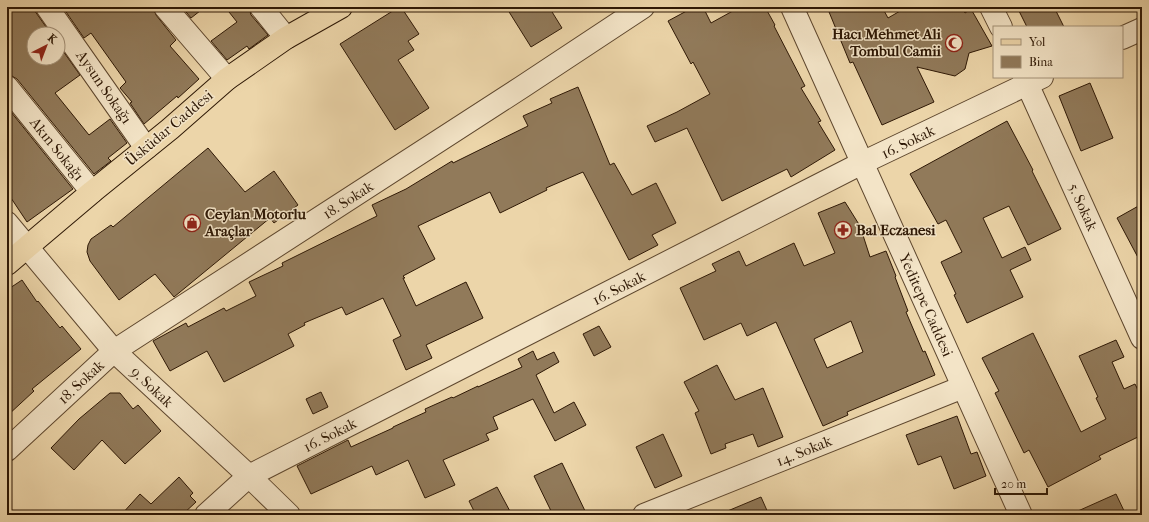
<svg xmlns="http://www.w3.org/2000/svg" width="1149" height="522" viewBox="0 0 1149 522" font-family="'IM FELL French Canon',serif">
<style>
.building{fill:#917a5a;stroke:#2e1805;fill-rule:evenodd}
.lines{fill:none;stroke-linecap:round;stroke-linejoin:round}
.minor-casing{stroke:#5e472e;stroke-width:24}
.major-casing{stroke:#2e1805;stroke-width:24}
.minor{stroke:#f3e4c7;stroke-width:22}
.major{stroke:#ecd5a9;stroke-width:22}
.labels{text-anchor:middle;stroke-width:3;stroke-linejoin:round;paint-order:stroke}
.poi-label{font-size:15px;font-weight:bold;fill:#2e1805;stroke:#f3e4c7;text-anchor:start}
.street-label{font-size:15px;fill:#2e1805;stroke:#f3e4c7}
</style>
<rect width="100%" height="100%" fill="#ecd5a9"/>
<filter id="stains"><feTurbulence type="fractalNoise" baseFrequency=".005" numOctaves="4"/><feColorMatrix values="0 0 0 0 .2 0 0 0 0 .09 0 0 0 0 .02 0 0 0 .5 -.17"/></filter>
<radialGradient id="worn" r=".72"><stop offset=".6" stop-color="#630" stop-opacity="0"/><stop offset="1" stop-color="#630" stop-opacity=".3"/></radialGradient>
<!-- building -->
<g class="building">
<path d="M7 7H32L51 34H34V58H58V44L80 75 55 93 89 135 110 119 127 143 108 158 111 161 94 174 17 79 12 76 7 75Z"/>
<path d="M66 7H153L156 15 176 40 170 46 199 79 178 98 177 96 144 124 130 103 132 102 120 88 126 82 91 33 84 38 64 9Z"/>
<path d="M182 7H205L191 18Z"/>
<path d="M225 7H249L251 15 268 35 249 49 247 46 227 60 211 41 237 22Z"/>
<path d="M399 7H401L419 34 408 41 414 50 398 60 429 108 395 130 340 44Z"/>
<path d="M506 7H549L562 28 531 47Z"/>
<path d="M694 7H703L711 23 740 7H765L775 25 774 26 805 86 801 88 821 121 818 122 835 150 791 177 787 169 722 201 687 128 655 142 647 126 677 112 710 94 693 62 691 64 668 21Z"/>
<path d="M827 7H882L888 18 907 7H961L965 13 971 9 992 46 969 53 965 69 955 76 917 67 934 102 882 125 853 62 850 63Z"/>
<path d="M1017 7H1054L1064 27H1027Z"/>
<path d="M1090 83 1113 138 1081 151 1059 96Z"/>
<path d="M578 87 610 165 614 163 632 195 656 183 676 223 652 235 658 245 629 260 583 172 546 188 547 190 500 213 490 192 418 226 435 259 403 276 405 278H403L416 306 466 282 483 318 426 345 432 358 406 370 393 340 401 336 383 298 346 315 342 307 304 323 305 325 288 334 294 346 224 382 207 351 170 371 153 341 186 323 188 327 224 308 226 311 256 296 249 282 283 266 282 263 377 216 372 205 406 189 452 161 453 163 528 126 523 116 552 103 550 99Z"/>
<path d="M7 107 73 189 27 222 7 192Z"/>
<path d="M1007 121 1033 170 1032 171 1061 229 1028 245 1009 206 983 218 1002 258 1025 247 1031 260 1010 270 1023 297 967 323 954 295 956 294 941 262 962 252 946 220 938 224 910 174Z"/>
<path d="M208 148 245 192 274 171 298 205 274 223 270 218 174 297 155 274 119 300 90 261 87 252 88 245 91 239 111 225 113 227Z"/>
<path d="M845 202 860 226 870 257 886 251 896 276 895 277 908 311 906 312 923 352 925 351 935 375 847 412 848 415 823 426 776 322 747 336 741 323 704 340 680 288 716 271 712 264 739 251 746 266 794 243 804 266 835 253 818 213ZM851 321 863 352 827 368 814 339Z"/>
<path d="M1142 204V265L1117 218Z"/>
<path d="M22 280 37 302 38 301 60 328 62 326 81 349 32 389 34 391 7 416V290Z"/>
<path d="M599 326 611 347 594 356 583 334Z"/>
<path d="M1033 333 1081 432 1106 419 1096 398 1098 397 1079 356 1116 340 1124 357 1112 362 1124 389 1135 384 1142 398V435L1099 456 1101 459 1048 487 1029 450 1024 453 995 393 999 391 982 358Z"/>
<path d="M533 351 537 360 554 352 559 362 536 375 554 413 574 402 586 425 555 441 533 399 493 417 498 429 486 434 489 440 443 460 455 485 425 498 408 460 376 475 372 466 311 494 297 466 348 440 351 447 393 428V427L426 412 425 409 452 397 453 398 478 386V387L522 367 518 359Z"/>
<path d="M717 365 735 400 763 388 783 437 758 447 753 434 725 444 726 448 711 454 695 413 699 411 684 382Z"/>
<path d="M321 392 328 407 313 414 306 399Z"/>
<path d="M110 393H120L133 409 138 405 161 431 125 464 102 440 74 470 51 448 79 419Z"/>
<path d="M957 416 971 454 977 452 986 476 954 489 941 456 918 465 906 435Z"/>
<path d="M663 434 682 476 655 488 636 447Z"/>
<path d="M562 463 587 515H553L534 476Z"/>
<path d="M179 477 193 493 190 496 196 502 182 515H121L140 494 151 504Z"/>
<path d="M497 487 512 515H476L469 501Z"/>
<path d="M1116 494 1126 515H1069Z"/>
<path d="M761 497 769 515H718Z"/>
</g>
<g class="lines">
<!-- minor casing -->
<g class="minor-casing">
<g id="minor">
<path d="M47 7 146 148"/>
<path d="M165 7 227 79"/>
<path d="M261 7 286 38"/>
<path d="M792 7 1021 515"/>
<path d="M991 7 1001 27"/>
<path d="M1122 38 1142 29"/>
<path d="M1024 77 1142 338"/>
<path d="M7 87 92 192"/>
<path d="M7 223 114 351 249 476 289 515"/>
<path d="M7 450 114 351 522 87 643 7"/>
<path d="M206 515 249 476 862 163 1042 77"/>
<path d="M644 515 963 387"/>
</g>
</g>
<!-- major casing -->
<g class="major-casing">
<path id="major" d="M7 264 92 192 170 129 227 79 286 38 341 7"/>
</g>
<!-- minor -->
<use href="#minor" class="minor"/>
<!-- major -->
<use href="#major" class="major"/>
</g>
<!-- icons -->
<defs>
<g id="mosque-ring" transform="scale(0.9)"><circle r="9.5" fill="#f3e4c7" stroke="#8f2418" stroke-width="1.5"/><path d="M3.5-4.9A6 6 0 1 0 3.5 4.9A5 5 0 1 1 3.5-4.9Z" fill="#8f2418"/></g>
<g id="shop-ring" transform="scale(0.9)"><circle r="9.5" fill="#f3e4c7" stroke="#8f2418" stroke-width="1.5"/><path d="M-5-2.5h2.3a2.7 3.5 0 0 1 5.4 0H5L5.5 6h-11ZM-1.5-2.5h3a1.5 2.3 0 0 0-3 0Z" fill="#8f2418"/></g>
<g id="pharmacy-ring" transform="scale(0.9)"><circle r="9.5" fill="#f3e4c7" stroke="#8f2418" stroke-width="1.5"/><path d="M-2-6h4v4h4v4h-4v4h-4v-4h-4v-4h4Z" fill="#8f2418"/></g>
</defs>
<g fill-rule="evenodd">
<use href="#mosque-ring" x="954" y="43"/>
<use href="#shop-ring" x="192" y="223"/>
<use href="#pharmacy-ring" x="843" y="230"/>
</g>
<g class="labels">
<!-- poi labels -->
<g class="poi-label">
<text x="941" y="39" text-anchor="end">Hacı Mehmet Ali<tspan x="941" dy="17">Tombul Camii</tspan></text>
<text x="205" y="219">Ceylan Motorlu<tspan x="205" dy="17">Araçlar</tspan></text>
<text x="856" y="235">Bal Eczanesi</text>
</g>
<!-- street labels -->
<g class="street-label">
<text transform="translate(104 87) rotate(55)" y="5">Aysun Sokağı</text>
<text transform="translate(169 128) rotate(-40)" y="5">Üsküdar Caddesi</text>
<text transform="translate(908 142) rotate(-26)" y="5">16. Sokak</text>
<text transform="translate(57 149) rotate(51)" y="5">Akın Sokağı</text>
<text transform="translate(348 200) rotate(-33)" y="5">18. Sokak</text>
<text transform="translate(1083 207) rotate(66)" y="5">5. Sokak</text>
<text transform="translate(619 288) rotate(-27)" y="5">16. Sokak</text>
<text transform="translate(926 305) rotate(66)" y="5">Yeditepe Caddesi</text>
<text transform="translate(81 382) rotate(-43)" y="5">18. Sokak</text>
<text transform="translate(152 387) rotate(43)" y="5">9. Sokak</text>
<text transform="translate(330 435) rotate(-27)" y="5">16. Sokak</text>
<text transform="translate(804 451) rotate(-22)" y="5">14. Sokak</text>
</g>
</g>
<!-- margin -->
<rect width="1149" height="522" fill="none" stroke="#ecd5a9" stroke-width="24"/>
<rect x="8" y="8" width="1133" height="506" fill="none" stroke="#2e1805" stroke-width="2"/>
<rect x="12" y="12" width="1125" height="498" fill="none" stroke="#2e1805"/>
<!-- legend -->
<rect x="993" y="26" width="130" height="52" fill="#f3e4c7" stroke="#a49279"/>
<rect x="1001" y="39" width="20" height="6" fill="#ecd5a9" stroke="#a49279"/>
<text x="1029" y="46" font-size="12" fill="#2e1805">Yol</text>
<rect x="1001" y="56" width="20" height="12" fill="#917a5a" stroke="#a49279"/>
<text x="1029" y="66" font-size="12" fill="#2e1805">Bina</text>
<!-- north arrow -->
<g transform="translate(46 46) rotate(42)"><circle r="19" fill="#f3e4c7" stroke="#a49279"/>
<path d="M0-3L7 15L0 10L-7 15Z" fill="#8f2418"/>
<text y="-6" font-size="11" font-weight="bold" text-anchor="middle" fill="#2e1805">K</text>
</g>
<!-- scale -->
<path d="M995 488v6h52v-6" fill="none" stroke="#2e1805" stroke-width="2"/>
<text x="1001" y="488" font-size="12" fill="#2e1805" stroke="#f3e4c7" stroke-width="3" paint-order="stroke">20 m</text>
<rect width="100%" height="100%" filter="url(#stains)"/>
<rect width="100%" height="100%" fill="url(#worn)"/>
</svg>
